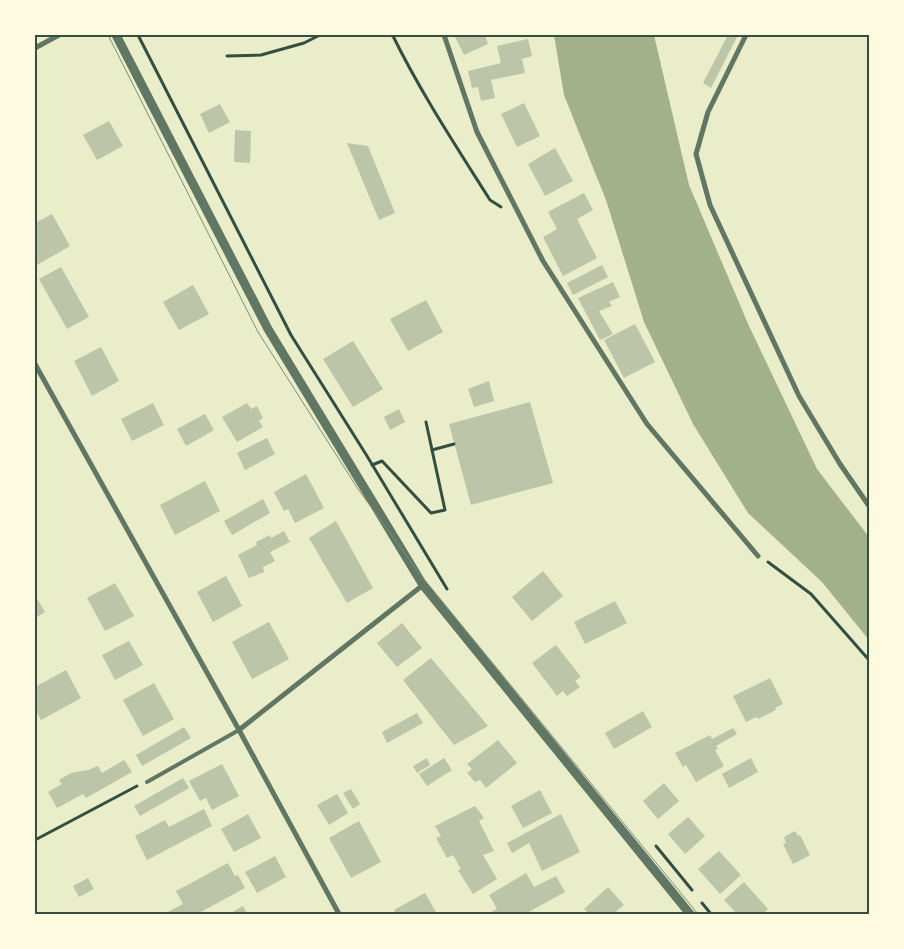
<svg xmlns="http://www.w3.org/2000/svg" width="904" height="949" viewBox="0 0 904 949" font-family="'Exo 2',sans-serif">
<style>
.water{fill:#a3b18a}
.building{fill:#bcc5a7}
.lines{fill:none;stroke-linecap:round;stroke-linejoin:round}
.path{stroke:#344e41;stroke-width:3}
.service{stroke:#617663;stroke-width:4}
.minor{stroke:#617663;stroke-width:5}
.tertiary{stroke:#617663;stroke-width:9}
.tram{stroke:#7c8e77;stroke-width:1}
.neatline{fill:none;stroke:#344e41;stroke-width:2}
</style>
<rect width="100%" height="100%" fill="#e9edc9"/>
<!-- water -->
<path class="water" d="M554 35H654L689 185 749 326 817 469 869 537V640L822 582 748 513 693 424 644 322 606 200 564 95Z"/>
<!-- building -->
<g class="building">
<path d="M454 35H485L488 44 464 55Z"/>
<path d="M728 35H738L711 88 703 83Z"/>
<path d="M528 39 532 56 522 59 525 73 491 80 495 98 481 101 478 87 472 88 468 71 501 63 497 46Z"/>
<path d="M524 103 540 136 517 147 501 114Z"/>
<path d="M220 104 230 122 209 133 200 114Z"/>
<path d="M109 121 123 146 97 160 83 135Z"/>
<path d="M235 130 251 131 250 163 234 162Z"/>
<path d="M347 143 368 146 395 213 379 220Z"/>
<path d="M555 148 573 181 545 196 528 164Z"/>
<path d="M584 193 593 210 577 219 597 258 563 276 543 237 557 229 548 212Z"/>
<path d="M52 214 70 246 35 266V223Z"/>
<path d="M602 265 608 277 573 295 567 283Z"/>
<path d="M61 267 89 317 67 329 39 279Z"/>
<path d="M613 282 620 297 609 302 612 306 599 311 613 334 600 340 578 298Z"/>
<path d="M193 285 209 314 179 330 163 302Z"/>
<path d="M426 300 443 332 408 351 390 319Z"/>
<path d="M635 324 655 362 624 378 604 340Z"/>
<path d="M353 341 383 389 353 407 323 359Z"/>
<path d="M101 347 119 381 92 396 74 361Z"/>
<path d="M489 381 494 401 474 407 468 389Z"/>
<path d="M530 402 553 483 471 505 449 424Z"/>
<path d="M153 403 164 425 132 441 121 419Z"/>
<path d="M247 403 251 409 257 406 263 418 259 421 263 427 237 442 222 417Z"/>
<path d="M399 409 405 422 390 430 384 417Z"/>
<path d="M205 414 214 430 186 446 177 429Z"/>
<path d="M267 438 275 454 245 470 237 453Z"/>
<path d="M306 474 324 508 295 523 288 509 284 511 274 492Z"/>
<path d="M205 481 220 511 175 535 160 505Z"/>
<path d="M263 499 270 513 232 535 224 521Z"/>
<path d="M336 521 373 588 347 603 309 538Z"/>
<path d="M284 531 290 542 270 552 275 561 263 567 264 572 249 578 238 555 257 545 256 542 270 535 271 538Z"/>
<path d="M543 571 563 596 532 621 512 597Z"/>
<path d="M226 576 242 606 213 622 197 592Z"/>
<path d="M115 583 134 616 105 631 87 598Z"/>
<path d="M35 595 45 612 35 618Z"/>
<path d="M615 601 627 623 585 644 574 622Z"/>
<path d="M269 622 289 659 252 679 232 642Z"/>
<path d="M402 623 422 648 397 667 377 643Z"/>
<path d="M129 641 143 665 115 680 102 655Z"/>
<path d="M556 645 581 677 575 681 580 687 567 696 563 691 557 696 532 663Z"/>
<path d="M431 658 488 726 454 745 403 680Z"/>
<path d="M66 670 81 698 41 720 35 709V687Z"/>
<path d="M770 678 783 704 775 708 776 710 758 719 756 717 746 722 733 696Z"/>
<path d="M154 683 174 719 143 736 123 700Z"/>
<path d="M643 711 652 727 614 749 605 733Z"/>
<path d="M417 713 423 723 387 743 382 732Z"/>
<path d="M184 727 191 738 142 766 136 755Z"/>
<path d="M733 728 737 734 716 746 718 749 715 750 724 766 696 782 686 765 683 767 675 753 710 735 712 739Z"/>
<path d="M498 740 517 763 486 788 480 780 475 782 467 773 472 769 467 764Z"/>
<path d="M427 758 430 765 417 773 413 766Z"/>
<path d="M444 758 452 770 427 786 419 774Z"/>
<path d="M751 758 758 772 729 788 722 774Z"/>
<path d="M124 760 132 772 86 798 83 794 57 808 48 792 62 784 59 780 71 773 88 770 98 766 102 773Z"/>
<path d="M222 764 239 796 212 810 206 798 200 801 189 781Z"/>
<path d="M183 778 189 788 140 816 134 806Z"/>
<path d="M664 783 679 801 658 819 643 801Z"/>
<path d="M351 789 360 804 353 809 343 793Z"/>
<path d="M540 790 552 813 523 828 511 806Z"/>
<path d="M337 794 348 813 329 825 317 805Z"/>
<path d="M475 806 484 818 479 821 494 851 483 855 497 879 473 894 458 870 461 869 453 855 447 858 436 838 441 836 435 826Z"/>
<path d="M204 809 212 826 147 860 135 836 165 820 169 827Z"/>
<path d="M248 814 261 838 234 852 221 829Z"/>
<path d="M561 814 580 852 542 871 529 843 512 853 507 843Z"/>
<path d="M688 817 705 836 685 854 668 834Z"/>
<path d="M359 821 381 862 351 878 329 838Z"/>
<path d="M795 831 798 836 800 835 810 855 793 864 783 844 786 843 784 837Z"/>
<path d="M719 851 741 875 720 894 698 869Z"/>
<path d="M275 856 286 877 257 893 245 872Z"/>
<path d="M228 863 235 876 238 875 245 888 197 914H170L168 912 183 904 176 891Z"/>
<path d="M526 873 534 887 556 876 565 892 525 914H487L497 909 489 895Z"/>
<path d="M88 878 94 889 79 897 73 886Z"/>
<path d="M744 882 768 909 763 914H737L724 900Z"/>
<path d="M608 887 624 905 613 914H589L584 909Z"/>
<path d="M425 893 437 914H396L394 910Z"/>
<path d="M243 906 247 914H229Z"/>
</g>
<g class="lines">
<!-- path -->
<g class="path">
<path d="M138 35 291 335 367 456 447 589"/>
<path d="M390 35 393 36C421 93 456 146 490 200L501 207"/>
<path d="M227 56 261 55 304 43 320 35"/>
<path d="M432 450 454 444"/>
<path d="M372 465 382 461 431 513 445 510 426 422"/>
<path d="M768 562 811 594 869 660"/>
<path d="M35 840 137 786"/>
<path d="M656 846 692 890"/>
<path d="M702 903 711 914"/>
</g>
<!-- service -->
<path class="service" d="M147 782 239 730"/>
<!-- minor -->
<g class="minor">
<path d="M444 35 477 132 543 261 647 424 758 556"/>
<path d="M746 35 708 112 696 154 710 205 799 396 840 464 869 506"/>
<path d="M35 48 59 35"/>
<path d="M35 364 239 730 339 914"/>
<path d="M239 730 423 585"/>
</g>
<!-- tertiary -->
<path class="tertiary" d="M116 35 268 329 423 585 690 914"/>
<!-- tram -->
<path class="tram" d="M108 35 258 332 358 489 419 573 698 914"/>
</g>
<!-- border -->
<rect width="904" height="949" fill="none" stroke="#fefae0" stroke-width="72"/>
<rect x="36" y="36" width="832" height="877" class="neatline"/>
</svg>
